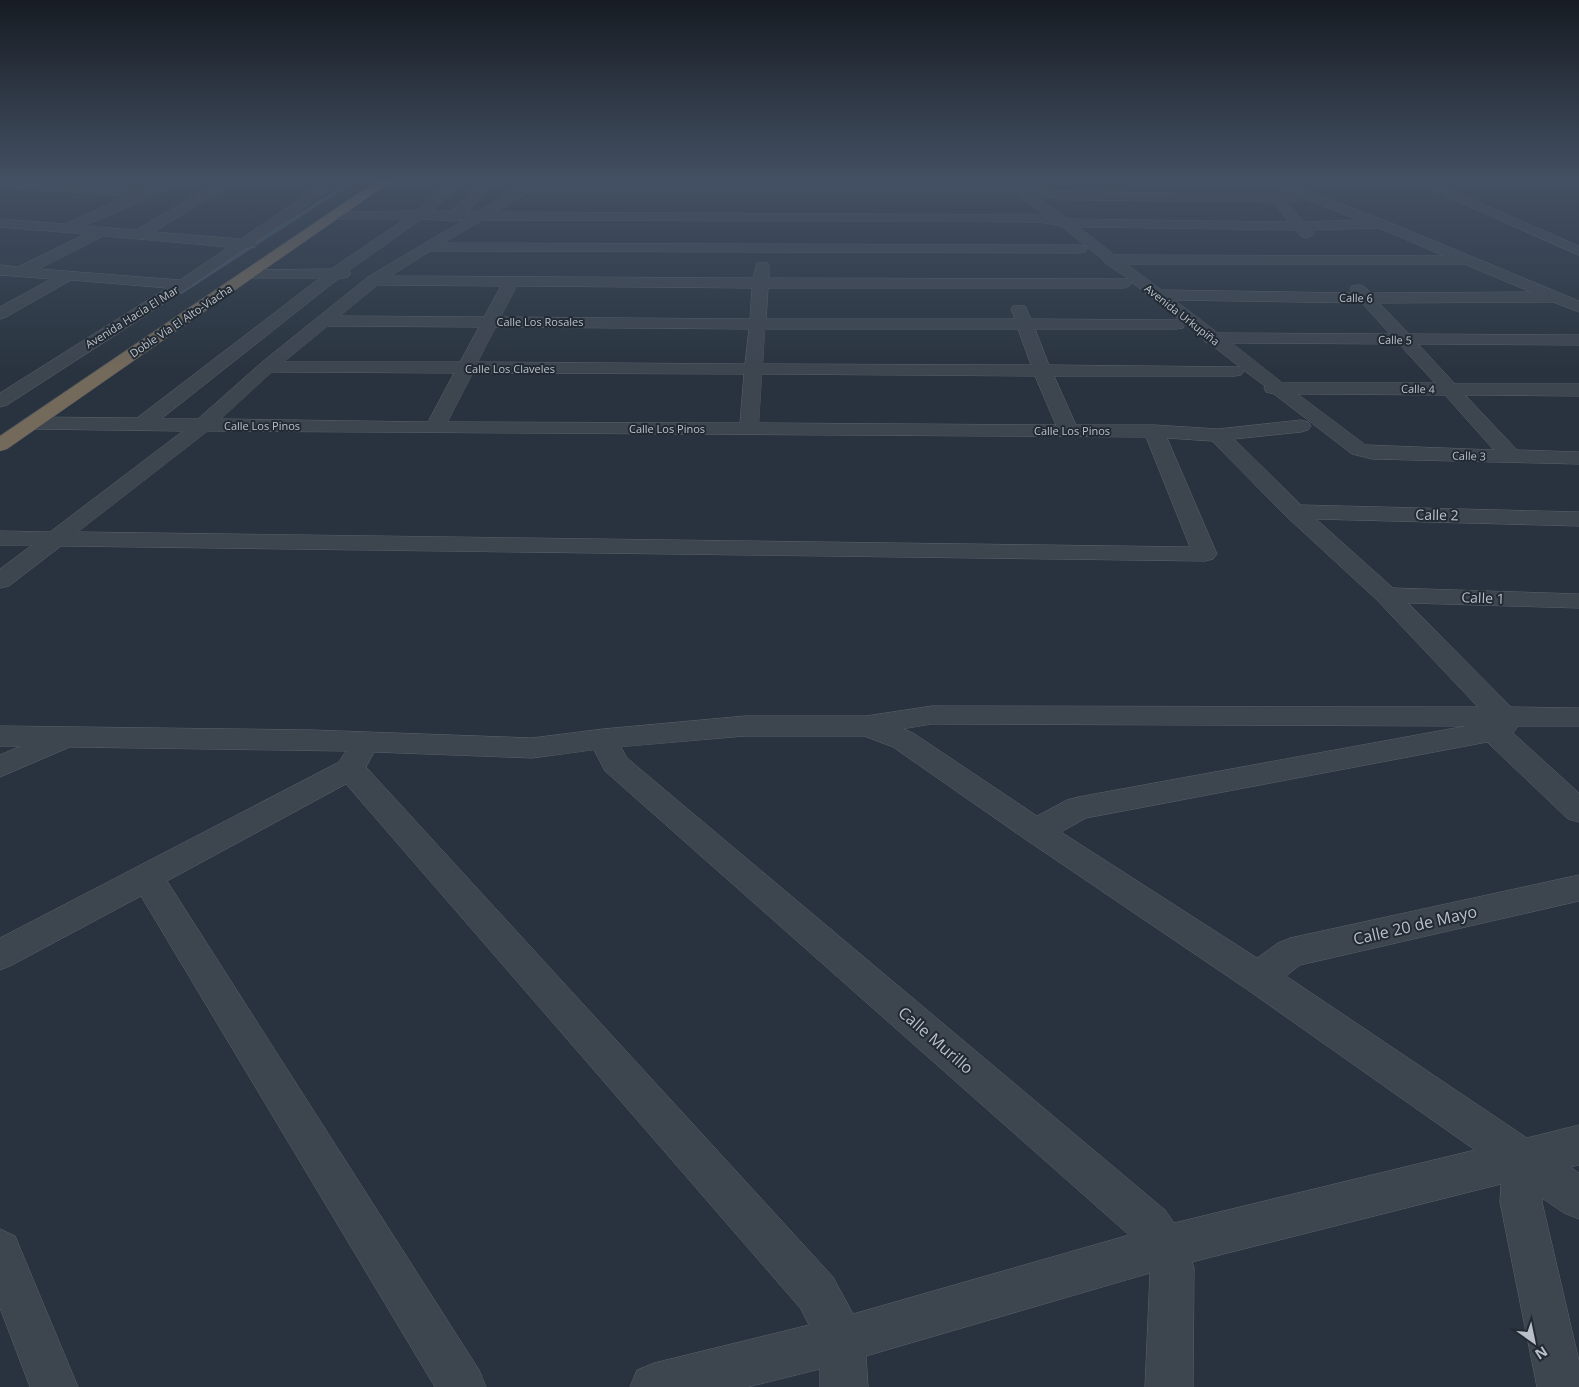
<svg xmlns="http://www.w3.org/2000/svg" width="1579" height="1387" viewBox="0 0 1579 1387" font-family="'Open Sans',sans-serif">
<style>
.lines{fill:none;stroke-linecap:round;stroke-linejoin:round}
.stream{stroke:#415266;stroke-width:4}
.minor-casing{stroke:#5b636c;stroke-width:1}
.highway-casing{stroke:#485059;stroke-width:1}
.minor{fill:#3d454f;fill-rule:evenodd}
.highway{fill:#746a5b;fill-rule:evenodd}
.labels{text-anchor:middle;stroke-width:4;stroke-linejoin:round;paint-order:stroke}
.far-street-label{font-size:11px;fill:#bac0c9;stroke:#222a34}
.street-label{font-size:14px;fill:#bac0c9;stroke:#222a34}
.near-street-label{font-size:16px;fill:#bac0c9;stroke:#222a34}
</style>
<rect width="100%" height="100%" fill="#29333f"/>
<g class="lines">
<!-- stream -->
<path class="stream" d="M181 292 354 180"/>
<!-- minor casing -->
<g class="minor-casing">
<g id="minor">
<path d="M0 180 143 190 165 180H182L151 197 84 226 136 230 222 180H238L154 232 241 239 327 180H342L256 242 257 244 255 247 246 248 188 288 7 405 0 407V393L167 288 71 280 6 317 0 319V307L51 279 0 275V265L18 267 85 234 0 227V219L65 224 128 196 0 187ZM104 236 229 247 180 280 39 269Z"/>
<path d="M453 180H467L432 211H451L485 180H499L467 212H477L531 180H546L540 185 1005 186 999 180H1014L1018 183 1022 182 1058 191 1072 192 1292 194 1261 180H1279L1386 221 1579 301V312L1553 302 1379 303 1409 334 1579 335V345L1418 344 1455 384H1579V396L1465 395 1517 450 1579 452V464L1372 459 1352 454 1274 394 1266 392 1264 388 1265 386 1242 369 1244 371 1241 375 1235 376H1054L1076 425H1154L1218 429 1301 420 1308 422 1311 426 1308 430 1301 432 1234 439 1301 505 1579 512V526L1316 519 1393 588 1579 594V608L1408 603 1511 707 1579 708V726H1518L1513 733 1579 793V822L1568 819 1487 742 1086 818 1061 832 1257 958 1278 943 1290 938 1579 875V901L1300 965 1286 976 1527 1138 1579 1125V1165L1570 1167 1579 1173V1219L1564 1213 1542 1198V1202L1579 1361V1387H1537L1500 1202 1501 1184 1192 1262 1194 1268 1193 1387H1145L1150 1273 866 1356 868 1387H820V1369L748 1387H630L637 1370 654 1363 809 1325 801 1309 346 784 167 881 479 1370 486 1387H435L141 896 12 965 0 970V938L339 762 346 751 70 747 0 777V755L21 746H0V726L312 730 532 738 603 729 745 716H866L932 706 1478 707 1377 600 1287 517 1212 441 1167 438 1217 554 1213 559 1205 561 61 546 9 586 0 588V569L32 545H0V531L50 532 183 431 32 429 25 427 22 423 25 419 32 417 137 418 320 278H252L247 276 244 273 247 270 331 269 405 219H336L331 218 329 215 331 212 416 211ZM1009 189 1045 215 496 212 527 193H1003ZM1030 192 1058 199 1072 200 1272 202 1289 222 1068 219ZM1297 196 1359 220 1304 222 1286 202 1297 201 1298 198ZM422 219 453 221 464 220 368 277 261 363 198 419H161L338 279 348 277 351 274 349 271ZM483 220 1039 222 1061 226 1102 259 1104 262 1129 279 769 278V266L767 263H757L753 278 390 276 430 251 1080 253 1085 252 1087 249 1085 246 1080 245 444 243ZM1079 227 1296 230 1302 237 1307 238 1314 234 1311 230 1379 228 1444 256 1115 255ZM1127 264H1464L1531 292 1371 293C1365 287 1362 283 1352 286L1350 289 1353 293 1162 290ZM1130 281 1180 320 1031 319 1025 306H1013L1011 309 1015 319H766L768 288H1124L1129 286 1132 283ZM378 285 501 286 484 317 340 316ZM517 286 752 288 750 319 501 317ZM1175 300 1362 303 1390 334 1218 333ZM1185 324 1203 338 1205 342 1209 343 1240 367 1049 365 1035 329H1177L1183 328ZM328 326 479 327 460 362H284ZM496 327 749 329 745 364 478 362ZM765 329H1018L1031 365 763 364ZM1232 343 1399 344 1435 383H1283ZM272 372 454 373 428 422 221 419ZM473 373 744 374 740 423 448 422ZM762 374 1035 376 1056 425 759 423ZM1298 394 1445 395 1494 450 1366 445ZM208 431 1146 437 1190 547 78 532ZM932 724 1466 726 1078 797 1067 800 1037 816 913 733 903 729ZM745 736H864L893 747 1025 839 1245 988 1475 1150 1174 1223 1165 1210 627 758 621 747ZM594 750 605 771 1129 1235 853 1314 833 1277 366 767 374 752 532 758Z"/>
<path d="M1410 180H1427L1579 246V255Z"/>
<path d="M0 1229 15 1236 78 1387H30L0 1308Z"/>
</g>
</g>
<!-- highway casing -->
<g class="highway-casing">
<path id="highway" d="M378 180H393L7 449 0 451V436Z"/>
</g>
<!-- minor -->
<use href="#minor" class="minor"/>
<!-- highway -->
<use href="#highway" class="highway"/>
</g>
<!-- sky -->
<linearGradient id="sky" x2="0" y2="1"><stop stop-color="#171c23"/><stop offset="0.48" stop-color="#435063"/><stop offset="1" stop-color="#435063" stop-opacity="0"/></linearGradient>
<rect width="1579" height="374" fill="url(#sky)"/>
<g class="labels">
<!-- far-street labels -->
<g class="far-street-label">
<text transform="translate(1356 298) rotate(1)" y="4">Calle 6</text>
<text transform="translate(1182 315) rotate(38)" y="4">Avenida Urkupiña</text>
<text transform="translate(132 317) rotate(-32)" y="4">Avenida Hacia El Mar</text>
<text transform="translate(181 321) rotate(-34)" y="4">Doble Vía El Alto-Viacha</text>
<text x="540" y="326">Calle Los Rosales</text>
<text transform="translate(1395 340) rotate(1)" y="4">Calle 5</text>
<text x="510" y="373">Calle Los Claveles</text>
<text transform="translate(1418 389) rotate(1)" y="4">Calle 4</text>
<text x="262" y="430">Calle Los Pinos</text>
<text x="667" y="433">Calle Los Pinos</text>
<text x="1072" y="435">Calle Los Pinos</text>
<text transform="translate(1469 456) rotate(2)" y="4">Calle 3</text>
</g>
<!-- street labels -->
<g class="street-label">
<text transform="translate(1437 515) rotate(1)" y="5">Calle 2</text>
<text transform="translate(1483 598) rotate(2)" y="5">Calle 1</text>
</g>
<!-- near-street labels -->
<g class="near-street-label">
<text transform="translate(1415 925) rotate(-13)" y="6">Calle 20 de Mayo</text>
<text transform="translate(936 1040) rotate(41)" y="6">Calle Murillo</text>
</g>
</g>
<!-- north arrow -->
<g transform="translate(1534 1342) rotate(147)" stroke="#222a34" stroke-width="4" paint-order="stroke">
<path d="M0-4L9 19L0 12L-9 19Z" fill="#bac0c9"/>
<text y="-8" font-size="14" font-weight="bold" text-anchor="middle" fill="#bac0c9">N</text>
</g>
</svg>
